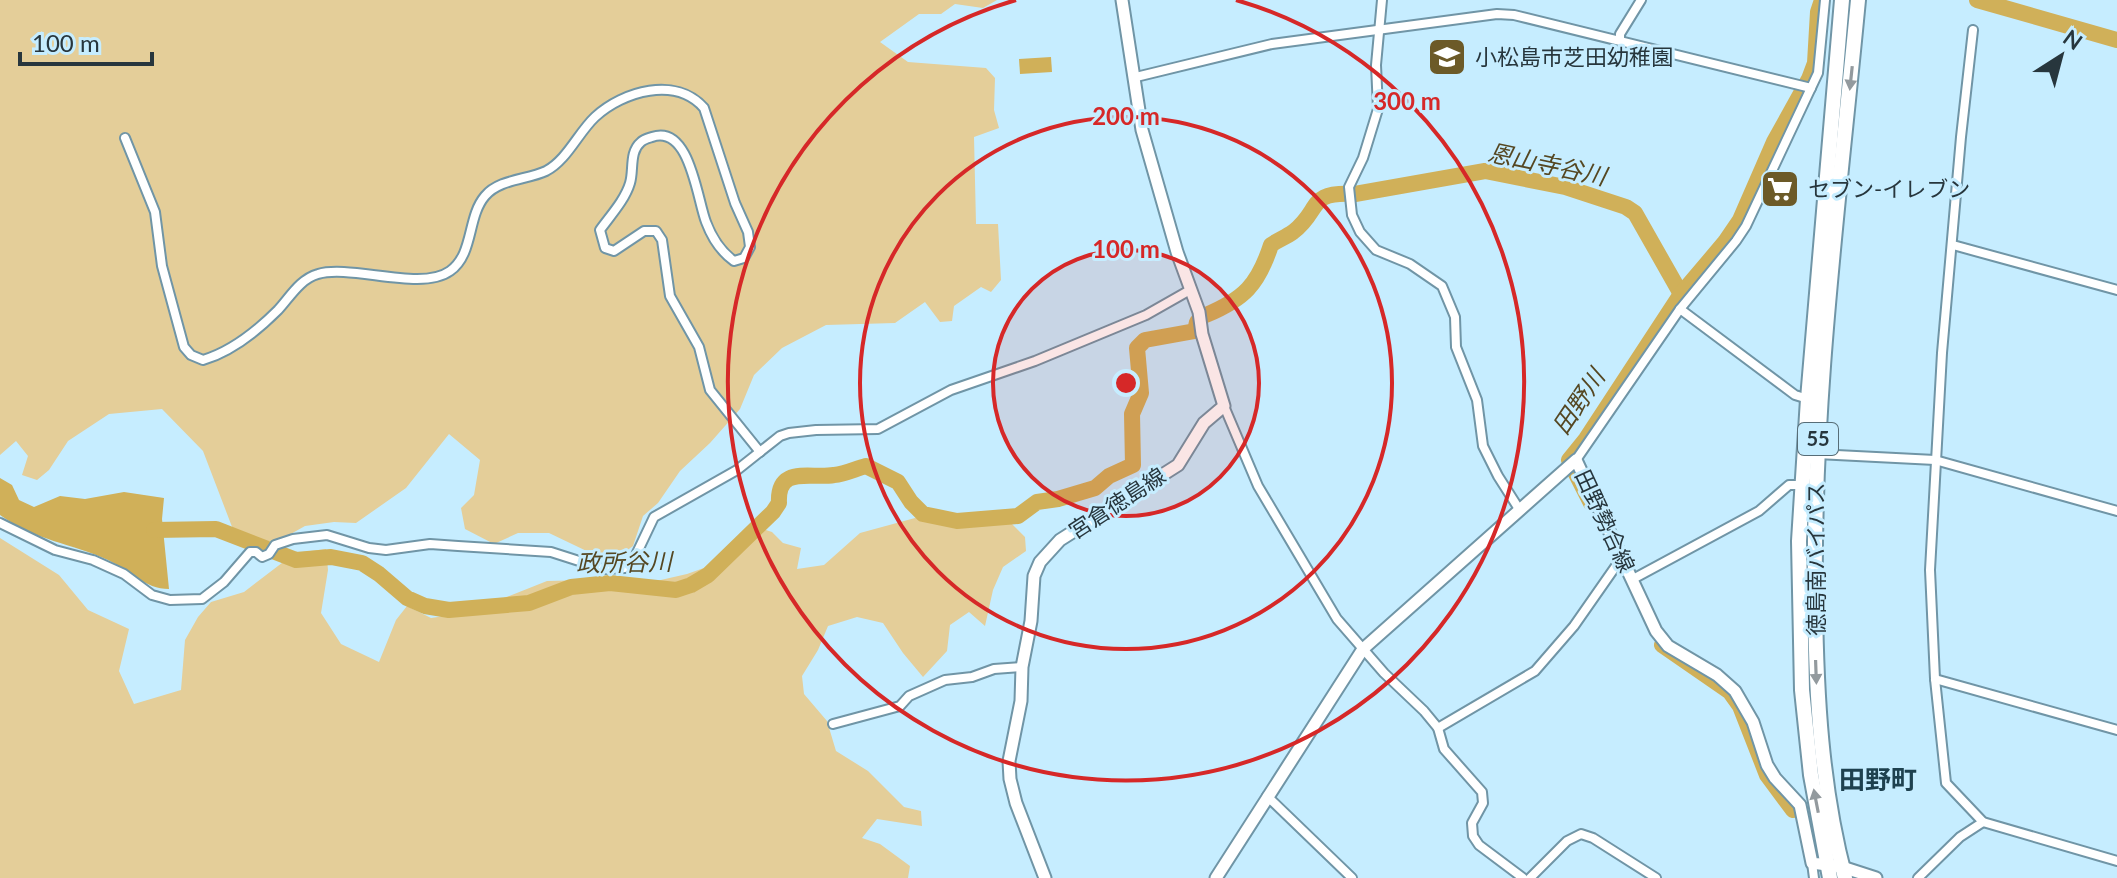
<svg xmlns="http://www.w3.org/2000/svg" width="2117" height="878" viewBox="0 0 2117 878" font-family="Lato,'Noto Sans JP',sans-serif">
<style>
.green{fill:#e4ce99}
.water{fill:#d0b059}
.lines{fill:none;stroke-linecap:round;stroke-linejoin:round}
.river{stroke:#d0b059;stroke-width:16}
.street-casing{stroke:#7095a6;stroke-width:12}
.secondary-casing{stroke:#7095a6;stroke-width:15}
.highway-casing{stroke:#7095a6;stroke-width:18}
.street{stroke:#fff;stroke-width:8}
.secondary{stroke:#fff;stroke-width:11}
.highway{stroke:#fff;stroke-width:14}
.oneway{fill:#939a9e}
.ring{fill:none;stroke:#d62828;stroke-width:4}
.labels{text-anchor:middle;stroke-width:6;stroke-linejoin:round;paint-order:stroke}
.shield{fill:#c6edff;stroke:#576d77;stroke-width:2}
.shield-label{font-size:20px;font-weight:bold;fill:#27363d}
.poi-label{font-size:22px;fill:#27363d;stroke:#c6edff;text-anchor:start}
.street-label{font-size:22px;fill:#27363d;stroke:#c6edff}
.water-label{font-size:24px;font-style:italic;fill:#554722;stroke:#c6edff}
.quarter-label{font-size:26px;font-weight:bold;fill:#1e414f;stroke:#c6edff}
.centre{fill:#d62828;stroke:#c6edff;stroke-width:4}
.ring-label{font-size:24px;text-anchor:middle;font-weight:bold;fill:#d62828;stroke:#c6edff;stroke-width:6;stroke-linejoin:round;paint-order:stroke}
</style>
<rect width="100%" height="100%" fill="#c6edff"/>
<!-- green -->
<g class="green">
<path d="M0 0H997L983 8 955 4 941 14H919L880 42 908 62 986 68 995 78 994 110 999 128 974 137 976 224H998L1001 280 991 292 981 287 954 306 952 321 940 322 925 302 895 323 826 325 782 348 754 375 740 409 710 443 680 471 658 503 643 516 633 546 618 557 597 556 549 533H518L494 544 465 529 461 508 474 495 480 460 449 434 406 488 356 523 334 522 305 526 280 540 261 542 234 532 203 451 162 409 109 414 68 441 49 470 37 480 22 475 28 456 16 441 0 455Z"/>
<path d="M915 518 957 524 1007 519 1025 537 1026 551 1003 567 993 590 985 626 969 612 950 625 947 651 923 677 903 653 883 623 857 617 828 626 818 650 802 676 804 694 827 721 836 751 868 771 904 807 921 811 922 826 877 819 862 838 880 844 910 866 908 878H0V538L59 575 88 610 129 629 119 671 134 704 181 690 185 640 198 617 211 602 244 592 295 553 326 549 328 570 321 613 341 644 379 662 396 620 407 606 431 618 466 613 547 581 589 580 617 591 652 582 687 574 715 564 750 525 772 532 783 543 801 548 797 569 824 565 860 533Z"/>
</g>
<!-- water -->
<g class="water">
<path d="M1051 57 1052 72 1020 74 1019 59Z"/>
<path d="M0 478 12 485 19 500 34 507 60 496 85 499 124 492 164 498 162 519 169 589C145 589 129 570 108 560 71 543 36 541 0 515Z"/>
</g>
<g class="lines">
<!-- river -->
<g class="river">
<path d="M1977 0 2117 40"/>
<path d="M1206 315C1244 299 1258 285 1271 245 1278 240 1286 237 1293 232 1322 210 1306 191 1355 194L1485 171 1565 187 1626 207 1635 213 1681 294"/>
<path d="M1591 503 1569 460 1586 439 1681 294 1725 242 1740 220 1774 142 1809 79 1815 63 1818 12 1822 0"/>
<path d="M154 530 216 529 296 560 331 557 362 563 379 574 407 598 425 606 449 610 529 603 571 587 610 583 676 590 691 585 708 575 773 512 779 503C777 465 810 479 834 475 845 474 855 469 866 466L898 482 911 502 923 514 957 521 1018 516 1037 502 1058 499 1095 488 1109 476 1133 465 1132 414 1141 393 1137 348 1145 340 1195 331 1197 322"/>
<path d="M1662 645 1730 692 1740 706 1767 775 1793 810"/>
</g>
<!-- street casing -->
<g class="street-casing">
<g id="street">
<path d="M1382 0 1376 65 1378 109 1363 158 1349 187 1352 215 1360 232 1376 250 1410 264 1442 286 1455 317 1456 347 1477 400 1483 446 1498 476 1519 509"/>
<path d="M1973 30 1961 137 1942 353 1930 570 1935 679 1946 783 1983 822 2117 861"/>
<path d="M1620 40V34L1641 0"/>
<path d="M1136 77 1272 44 1497 14 1514 15 1811 88"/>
<path d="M125 138 155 212 162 266 184 347 191 355 203 360C230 352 258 330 278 310 290 297 300 279 318 274 351 264 421 292 450 271 474 254 467 217 485 196 499 179 527 180 546 171 567 160 578 133 595 117 623 91 676 76 704 108L735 203 748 232 750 247 744 258 734 261C720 251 712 238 706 222 697 199 690 124 652 137 649 138 644 139 641 142 629 152 634 170 630 183 625 200 610 216 600 230L605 248 614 251 644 231H656L662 240 670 296 699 347 710 390 760 452"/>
<path d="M1953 245 2117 290"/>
<path d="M1680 309 1795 395 1808 399"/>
<path d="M1224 406 1258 486 1337 619 1384 673 1424 711 1438 728 1444 749 1482 792 1483 803 1472 823 1473 836 1479 845 1523 878"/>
<path d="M1817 454 1935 460 2117 511"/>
<path d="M1576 460 1680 309 1736 241 1746 226 1818 73 1825 0"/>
<path d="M0 523 55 550 93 560 124 574 152 595 170 600 202 599 224 582 250 552H256L262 557 269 554 275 545 293 539 327 535 369 548 386 550 430 544 458 546 551 552 604 569 625 568 634 559 654 517 737 470 780 436 789 433 816 430 878 429 951 390 1035 361 1146 315 1190 290"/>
<path d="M1633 579 1759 511 1789 485H1802"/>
<path d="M1935 679 2117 730"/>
<path d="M833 724 900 706 909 696 945 680 972 677 994 669 1022 667"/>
<path d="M1438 728 1535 671 1574 626 1618 563 1624 558"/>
<path d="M1267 796 1352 878"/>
<path d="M1812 863 1814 878"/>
<path d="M1530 878 1567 841 1581 834 1593 838 1656 878"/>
<path d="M1918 878 1960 837 1983 822"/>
</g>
</g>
<!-- secondary casing -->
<g class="secondary-casing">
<g id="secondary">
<path d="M1045 878 1016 803 1010 779 1009 761 1021 701 1022 667 1031 621 1034 576 1040 562 1060 540 1178 465 1204 423 1224 406 1202 334 1199 312 1177 252 1142 130 1122 0"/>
<path d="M1216 878 1363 649 1576 460 1656 631 1668 646 1717 675 1735 691 1753 722 1767 765 1775 778 1800 805 1812 863 1842 867 1876 878"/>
</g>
</g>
<!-- highway casing -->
<g class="highway-casing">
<g id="highway">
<path d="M1830 878 1811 775 1802 690 1799 541 1808 399 1842 0"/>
<path d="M1845 878C1821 788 1816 695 1815 602 1812 401 1839 200 1858 0"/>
</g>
</g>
<!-- street -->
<use href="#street" class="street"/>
<!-- secondary -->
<use href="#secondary" class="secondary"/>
<!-- highway -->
<use href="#highway" class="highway"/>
</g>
<!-- one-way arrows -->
<defs><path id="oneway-solid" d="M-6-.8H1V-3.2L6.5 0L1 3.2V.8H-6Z" transform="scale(2)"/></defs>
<g class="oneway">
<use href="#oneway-solid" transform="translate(1851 78) rotate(96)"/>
<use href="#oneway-solid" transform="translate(1816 672) rotate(88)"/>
<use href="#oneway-solid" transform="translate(1816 801) rotate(-101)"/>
</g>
<!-- distance rings -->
<circle cx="1126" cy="383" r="133" fill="#d62828" fill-opacity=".12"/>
<g class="ring">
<circle cx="1126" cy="383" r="133"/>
<circle cx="1126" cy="383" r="266"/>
<path d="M1236 0A398 398 0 1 1 1016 0"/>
</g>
<!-- icons -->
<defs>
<g id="school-square" transform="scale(2)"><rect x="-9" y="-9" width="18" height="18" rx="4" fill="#6c5a28" stroke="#c6edff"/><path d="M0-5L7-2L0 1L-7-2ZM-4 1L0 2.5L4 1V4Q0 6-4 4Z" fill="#fff"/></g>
<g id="supermarket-square" transform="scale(2)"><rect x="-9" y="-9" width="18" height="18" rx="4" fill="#6c5a28" stroke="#c6edff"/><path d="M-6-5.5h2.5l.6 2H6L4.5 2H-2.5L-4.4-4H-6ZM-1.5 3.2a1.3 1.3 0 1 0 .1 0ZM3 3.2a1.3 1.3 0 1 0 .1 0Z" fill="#fff"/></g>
</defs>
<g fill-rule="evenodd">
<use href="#school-square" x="1447" y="57"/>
<use href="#supermarket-square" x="1780" y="189"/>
</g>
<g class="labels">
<!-- shield labels -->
<rect class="shield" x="1798" y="423" width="40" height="32" rx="6"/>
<g class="shield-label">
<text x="1818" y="446">55</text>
</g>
<!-- poi labels -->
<g class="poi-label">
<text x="1475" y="65">小松島市芝田幼稚園</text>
<text x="1808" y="197">セブン-イレブン</text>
</g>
<!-- street labels -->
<g class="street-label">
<text transform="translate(1117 503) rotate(-33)" y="8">宮倉徳島線</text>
<text transform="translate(1605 521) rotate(65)" y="8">田野勢合線</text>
<text transform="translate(1816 559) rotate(-90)" y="8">徳島南バイパス</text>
</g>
<!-- water labels -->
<g class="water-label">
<text transform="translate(1547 165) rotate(12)" y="8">恩山寺谷川</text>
<text transform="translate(1579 402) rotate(-56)" y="8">田野川</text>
<text transform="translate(624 563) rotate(-1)" y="8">政所谷川</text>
</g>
<!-- quarter labels -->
<g class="quarter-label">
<text x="1878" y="789">田野町</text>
</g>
</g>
<circle cx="1126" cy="383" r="12" class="centre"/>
<g class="ring-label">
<text x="1407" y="110">300 m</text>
<text x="1126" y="125">200 m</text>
<text x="1126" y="258">100 m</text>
</g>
<!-- north arrow -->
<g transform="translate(2061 56) rotate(36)" stroke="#c6edff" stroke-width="6" paint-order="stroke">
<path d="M0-6L14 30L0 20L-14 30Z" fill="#27363d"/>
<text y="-12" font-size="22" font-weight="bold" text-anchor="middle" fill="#27363d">N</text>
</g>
<!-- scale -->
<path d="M20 52v12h132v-12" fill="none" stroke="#27363d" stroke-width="4"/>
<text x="32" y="52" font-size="24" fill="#27363d" stroke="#c6edff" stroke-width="6" paint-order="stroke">100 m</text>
</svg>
